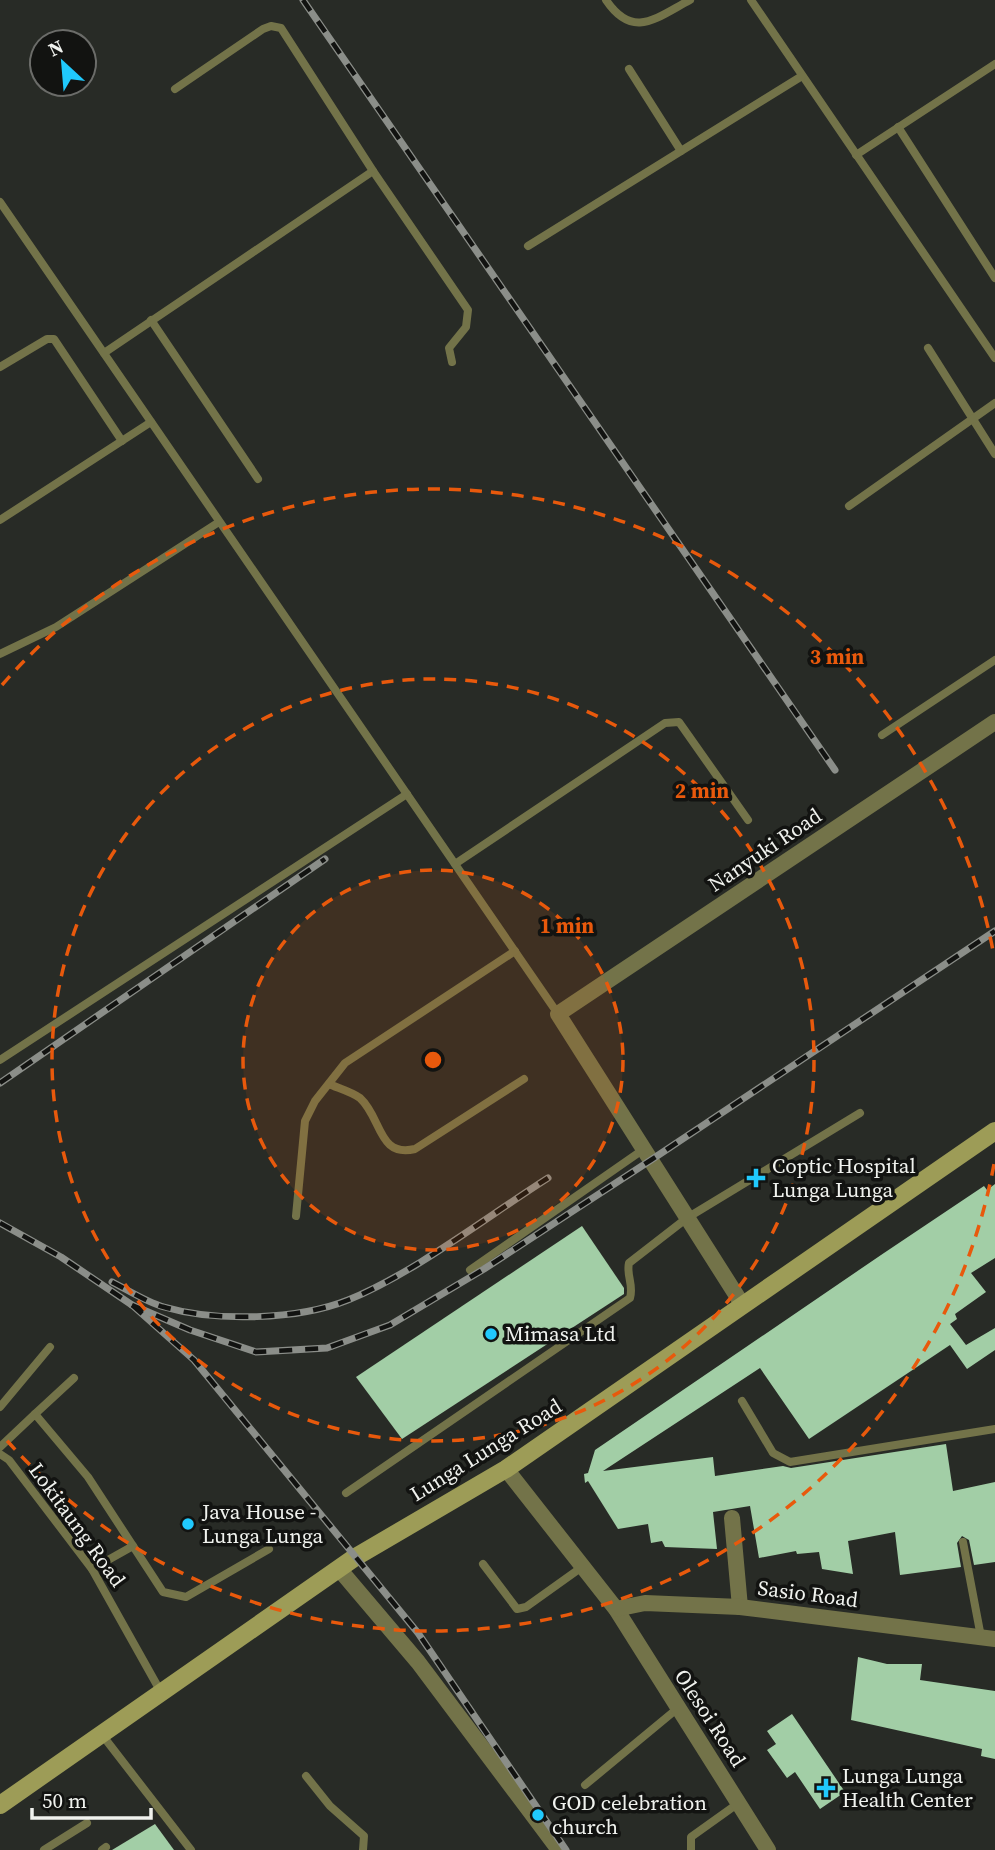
<svg xmlns="http://www.w3.org/2000/svg" width="995" height="1850" viewBox="0 0 995 1850" font-family="'Source Serif 4',serif">
<style>
.building{fill:#a2cea6}
.lines{fill:none;stroke-linecap:round;stroke-linejoin:round}
.service{stroke:#737349;stroke-width:8}
.minor{stroke:#737349;stroke-width:16}
.secondary{stroke:#9d9c57;stroke-width:18}
.rail-casing{stroke:#8b8e89;stroke-width:7}
.rail{stroke:#121311;stroke-width:4.5;stroke-dasharray:13;stroke-linecap:butt}
.ring{fill:none;stroke:#e8590c;stroke-width:3.5;stroke-dasharray:12 9}
.poi-dot{fill:#20c9fd;stroke:#121311;stroke-width:2.5}
.labels{text-anchor:middle;stroke-width:7;stroke-linejoin:round;paint-order:stroke}
.street-label{font-size:21px;fill:#f0f2ee;stroke:#121311}
.poi-label{font-size:21px;fill:#f0f2ee;stroke:#121311;text-anchor:start}
.centre{fill:#e8590c;stroke:#121311;stroke-width:3.5}
.ring-label{font-size:21px;text-anchor:middle;font-weight:bold;fill:#e8590c;stroke:#121311;stroke-width:7;stroke-linejoin:round;paint-order:stroke}
</style>
<rect width="100%" height="100%" fill="#282b26"/>
<!-- building -->
<g class="building">
<path d="M995 1184V1258L971 1273 986 1292 955 1314 957 1319 950 1324 966 1345 995 1328V1350L967 1369 950 1345 809 1439 760 1368 603 1471 713 1457 715 1476 783 1466 791 1468 946 1444 953 1491 995 1482V1562L974 1565 969 1540 962 1536 957 1543 961 1567 900 1575 895 1532 848 1541 853 1574 822 1569 819 1552 797 1554 796 1551 759 1558 750 1506 713 1512 717 1549 665 1547 662 1541 651 1543 648 1524 618 1529 588 1481 585 1483 584 1474 588 1473 595 1450 881 1255 984 1186 987 1190Z"/>
<path d="M582 1226 624 1288V1294L402 1439 356 1377Z"/>
<path d="M858 1657 887 1664H922L920 1680 995 1691V1759L981 1756 982 1749 851 1720Z"/>
<path d="M792 1714 845 1792 820 1809 795 1772 787 1778 767 1750 776 1744 767 1731Z"/>
<path d="M155 1824 174 1850H112Z"/>
</g>
<g class="lines">
<!-- service -->
<g class="service">
<path d="M606 0C633 40 656 18 690 0"/>
<path d="M751 0 995 358"/>
<path d="M629 69 681 151"/>
<path d="M175 89 263 29 271 26 281 28 373 171"/>
<path d="M898 127 995 278"/>
<path d="M856 155 995 64"/>
<path d="M0 202 558 1014"/>
<path d="M528 246 802 76"/>
<path d="M151 320 258 479"/>
<path d="M928 348 995 454"/>
<path d="M104 353 373 171 468 310 466 327 449 348 452 362"/>
<path d="M0 367 47 339H54L122 441"/>
<path d="M849 506 995 403"/>
<path d="M0 520 151 422"/>
<path d="M0 654 56 627 219 522"/>
<path d="M882 735 995 660"/>
<path d="M455 864 665 723 679 722 748 820"/>
<path d="M0 1060 407 794"/>
<path d="M329 1084C338 1088 352 1092 360 1098 382 1118 378 1158 415 1149L524 1079"/>
<path d="M296 1216 305 1121 315 1101 345 1063 515 951"/>
<path d="M470 1270 644 1149"/>
<path d="M742 1401 773 1453 790 1462 995 1429"/>
<path d="M0 1407 50 1347"/>
<path d="M35 1414 74 1378"/>
<path d="M0 1447 35 1414 88 1477 133 1546"/>
<path d="M0 1454 9 1460 92 1569 162 1694"/>
<path d="M346 1493 630 1298C634 1285 626 1275 629 1263L687 1218 860 1113"/>
<path d="M963 1542 981 1637"/>
<path d="M483 1564 517 1609 526 1607 582 1567"/>
<path d="M92 1569 133 1546 163 1592 186 1597 269 1549"/>
<path d="M103 1736 191 1850"/>
<path d="M306 1776 330 1806 364 1836 363 1850"/>
<path d="M585 1785 678 1708"/>
<path d="M44 1850 87 1823"/>
<path d="M102 1850 106 1847"/>
<path d="M691 1850V1837L740 1802"/>
</g>
<!-- minor -->
<g class="minor">
<path d="M742 1304 558 1014 995 722"/>
<path d="M506 1469 616 1609 768 1850"/>
<path d="M732 1518 740 1607"/>
<path d="M340 1570 418 1662 559 1850"/>
<path d="M616 1609 645 1603 740 1607 995 1639"/>
</g>
<!-- secondary -->
<path class="secondary" d="M0 1805 354 1558 506 1469 995 1131"/>
<!-- rail casing -->
<g class="rail-casing">
<g id="rail">
<path d="M303 0 835 770"/>
<path d="M0 1083 325 859"/>
<path d="M0 1223 61 1257 132 1305 194 1360 418 1633 566 1850"/>
<path d="M112 1282C128 1290 146 1302 164 1307 216 1322 298 1320 348 1300 413 1274 488 1216 548 1178"/>
<path d="M132 1305 190 1330 256 1352 327 1348 390 1325 484 1269 651 1160 995 931"/>
</g>
</g>
<!-- rail -->
<use href="#rail" class="rail"/>
</g>
<!-- distance rings -->
<circle cx="433" cy="1060" r="190" fill="#e8590c" fill-opacity=".12"/>
<g class="ring">
<circle cx="433" cy="1060" r="190"/>
<circle cx="433" cy="1060" r="381"/>
<path d="M994 1164A571 571 0 0 1 2 1435M2 685A571 571 0 0 1 994 956"/>
</g>
<!-- markers -->
<g class="poi-dot">
<path d="M752.5 1167.5h7v7h7v7h-7v7h-7v-7h-7v-7h7z"/>
<circle cx="491" cy="1334" r="7"/>
<circle cx="188" cy="1524" r="7"/>
<path d="M822.5 1777.5h7v7h7v7h-7v7h-7v-7h-7v-7h7z"/>
<circle cx="538" cy="1815" r="7"/>
</g>
<g class="labels">
<!-- street labels -->
<g class="street-label">
<text transform="translate(765 850) rotate(-34)" y="7">Nanyuki Road</text>
<text transform="translate(486 1450) rotate(-32)" y="7">Lunga Lunga Road</text>
<text transform="translate(77 1525) rotate(54)" y="7">Lokitaung Road</text>
<text transform="translate(808 1594) rotate(7)" y="7">Sasio Road</text>
<text transform="translate(710 1718) rotate(57)" y="7">Olesoi Road</text>
</g>
<!-- poi labels -->
<g class="poi-label">
<text x="772" y="1173">Coptic Hospital<tspan x="772" dy="24">Lunga Lunga</tspan></text>
<text x="505" y="1341">Mimasa Ltd</text>
<text x="202" y="1519">Java House -<tspan x="202" dy="24">Lunga Lunga</tspan></text>
<text x="842" y="1783">Lunga Lunga<tspan x="842" dy="24">Health Center</tspan></text>
<text x="552" y="1810">GOD celebration<tspan x="552" dy="24">church</tspan></text>
</g>
</g>
<circle cx="433" cy="1060" r="10" class="centre"/>
<g class="ring-label">
<text x="837" y="664">3 min</text>
<text x="702" y="798">2 min</text>
<text x="567" y="933">1 min</text>
</g>
<!-- north arrow -->
<g transform="translate(63 63) rotate(334)"><circle r="33" fill="#121311" stroke="#6b6c69" stroke-width="2"/>
<path d="M0-5L12 26L0 18L-12 26Z" fill="#20c9fd"/>
<text y="-10" font-size="19" font-weight="bold" text-anchor="middle" fill="#f0f2ee">N</text>
</g>
<!-- scale -->
<path d="M32 1808v10h119v-10" fill="none" stroke="#f0f2ee" stroke-width="3.5"/>
<text x="42" y="1808" font-size="21" fill="#f0f2ee" stroke="#121311" stroke-width="5" paint-order="stroke">50 m</text>
</svg>
